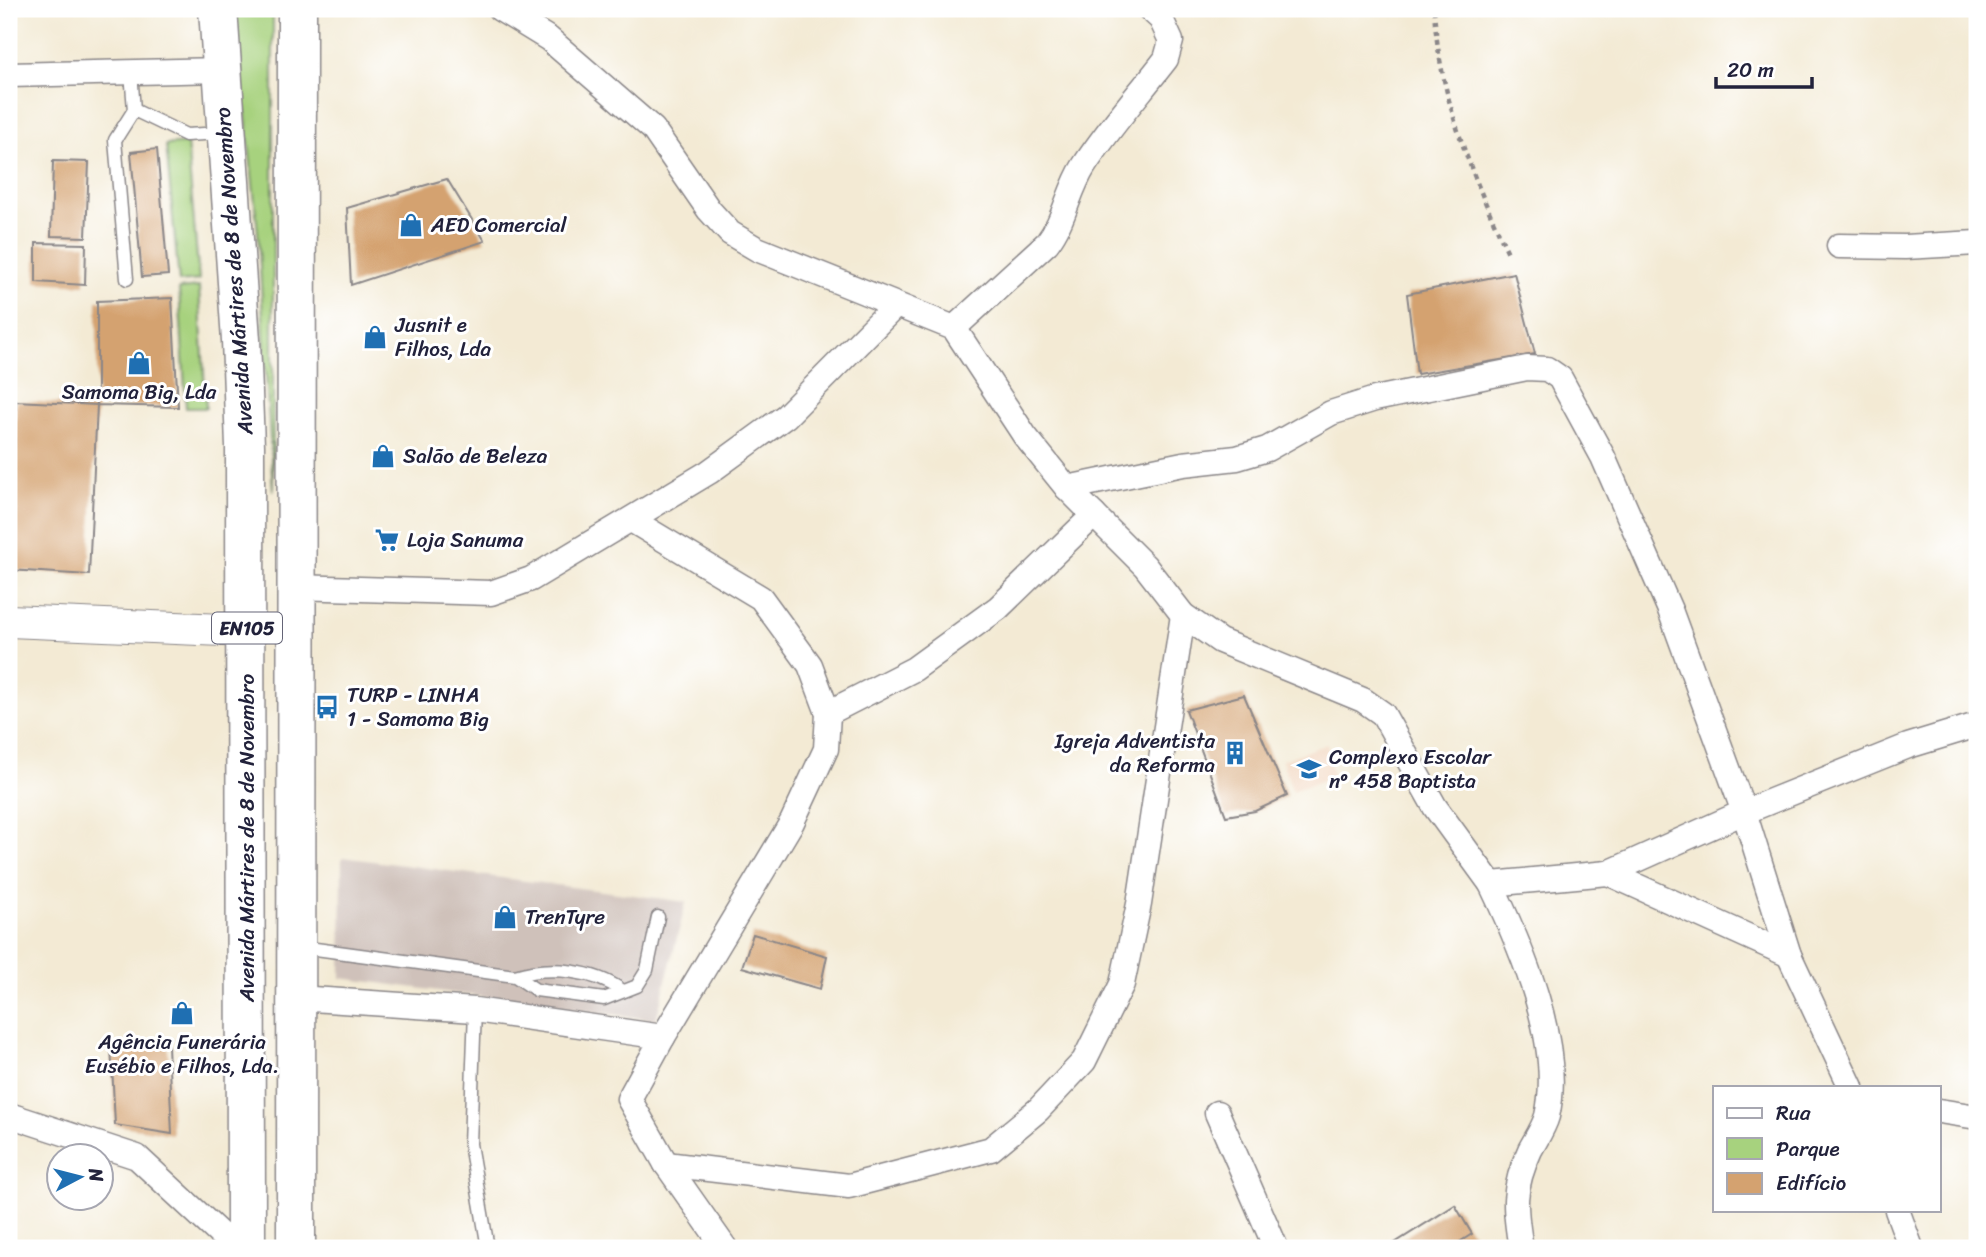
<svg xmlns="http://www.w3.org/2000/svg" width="1986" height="1257" viewBox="0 0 1986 1257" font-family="Sriracha,sans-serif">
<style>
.built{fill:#f2d5bd}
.industrial{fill:#cfc1ba}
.green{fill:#a7d27e;stroke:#647a5c;stroke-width:2}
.building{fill:#d4a270}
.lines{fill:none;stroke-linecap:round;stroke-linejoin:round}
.service-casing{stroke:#8a8688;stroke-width:15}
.minor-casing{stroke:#8a8688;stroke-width:27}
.tertiary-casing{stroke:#8a8688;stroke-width:34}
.primary-casing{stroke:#8a8688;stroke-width:41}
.path{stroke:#8a8688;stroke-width:4.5;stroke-dasharray:5 5;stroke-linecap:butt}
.service{stroke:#fff;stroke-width:12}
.minor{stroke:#fff;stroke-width:24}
.tertiary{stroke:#fff;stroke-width:32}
.primary{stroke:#fff;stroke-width:38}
.labels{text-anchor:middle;stroke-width:6;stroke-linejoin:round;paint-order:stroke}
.shield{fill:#fff;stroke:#646476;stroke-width:2}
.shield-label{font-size:19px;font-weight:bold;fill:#22223b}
.poi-label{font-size:21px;fill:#22223b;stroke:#fff;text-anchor:start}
.street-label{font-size:21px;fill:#22223b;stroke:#fff}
</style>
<rect width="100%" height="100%" fill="#fff"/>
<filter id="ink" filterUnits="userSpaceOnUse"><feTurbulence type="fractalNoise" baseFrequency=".0143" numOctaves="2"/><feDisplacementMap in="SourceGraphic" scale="14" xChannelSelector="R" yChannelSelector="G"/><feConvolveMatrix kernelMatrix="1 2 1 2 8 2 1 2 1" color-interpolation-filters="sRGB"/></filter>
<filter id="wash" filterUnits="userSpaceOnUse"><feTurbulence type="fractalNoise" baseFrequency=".00686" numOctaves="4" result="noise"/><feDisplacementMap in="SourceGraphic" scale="28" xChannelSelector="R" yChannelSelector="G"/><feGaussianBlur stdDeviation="1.57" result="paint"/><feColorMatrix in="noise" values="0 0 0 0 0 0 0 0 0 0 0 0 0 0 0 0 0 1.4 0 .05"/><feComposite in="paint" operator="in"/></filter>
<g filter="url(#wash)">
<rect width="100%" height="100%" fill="#f3ead4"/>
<!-- built -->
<path class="built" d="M1327 744 1333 777 1292 791 1282 760Z"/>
<!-- industrial -->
<path class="industrial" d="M342 857 686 902 656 1020 341 978Z"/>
<!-- green -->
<g class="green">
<path d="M235 9H273V491L258 233Z"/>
<path d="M187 143 199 280 179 282 166 145Z"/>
<path d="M199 287 206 408H186L179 289Z"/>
</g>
<g id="blocks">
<!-- building -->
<g class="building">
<path d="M157 149 168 275 142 277 131 152Z"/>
<path d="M53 161 89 162 86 237 51 236Z"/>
<path d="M447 179 485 241 351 285 347 208Z"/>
<path d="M9 207H12L11 233H9Z"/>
<path d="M36 243 86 244 85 285 36 282Z"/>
<path d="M1514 273 1535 354 1417 374 1407 294Z"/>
<path d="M172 298 178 407 97 405 89 575 9 570 16 401 97 405V301Z"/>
<path d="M1244 695 1287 796 1255 811 1226 816 1186 710Z"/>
<path d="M753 934 827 956 820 989 742 967Z"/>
<path d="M111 1045H168L172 1134 115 1125Z"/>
<path d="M1455 1205 1472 1234 1450 1248H1387Z"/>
</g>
</g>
</g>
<g filter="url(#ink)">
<use href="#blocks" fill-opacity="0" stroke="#8a8688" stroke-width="2"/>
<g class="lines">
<!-- service casing -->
<g class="service-casing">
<g id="service">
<path d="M131 72 134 110"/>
<path d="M127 279 115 140 134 110 186 135 222 133"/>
<path d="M301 947 515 976 536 990 604 999 637 986 647 970 658 917"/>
<path d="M515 976C549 965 594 970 623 991"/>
<path d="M475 1010 470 1144 488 1248"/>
</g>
</g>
<!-- minor casing -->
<g class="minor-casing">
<g id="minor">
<path d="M500 9 549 39 653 129 709 210 730 233 757 249 954 328 1025 436 1067 488 1145 566 1183 615 1220 641 1363 700 1383 714 1435 807 1491 884 1608 873 1744 812 1908 746 1977 725"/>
<path d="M9 75 221 70"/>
<path d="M1839 246 1905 247 1977 243"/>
<path d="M954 328 1047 243C1065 220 1068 191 1084 166 1108 129 1139 94 1166 59L1171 41 1161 19 1150 9"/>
<path d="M1067 488 1183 464 1237 458 1267 449 1331 413 1375 399 1527 368 1547 369 1560 378 1603 457 1670 610 1744 812 1789 955 1851 1087"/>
<path d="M633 521 761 598 810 665 828 713 826 749 792 822 663 1037"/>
<path d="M295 587 491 593 531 579 709 472 786 416 895 306"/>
<path d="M828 713 914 669 998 608 1094 515"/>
<path d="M1608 873 1789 955"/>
<path d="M1491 884C1521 947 1564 1045 1547 1116 1544 1127 1536 1139 1530 1150 1512 1189 1514 1207 1521 1248"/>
<path d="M297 998 475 1010 663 1037 629 1099 666 1164 725 1248"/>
<path d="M1939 1111 1977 1117"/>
<path d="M1217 1113 1276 1248"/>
<path d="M9 1115 137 1157 235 1248"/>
<path d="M666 1164 849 1186 991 1149 1038 1110 1084 1061 1122 984 1139 904 1183 615"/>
<path d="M1897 1210 1911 1248"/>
</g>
</g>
<!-- tertiary casing -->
<g class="tertiary-casing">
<path id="tertiary" d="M9 621 247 631"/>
</g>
<!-- primary casing -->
<g class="primary-casing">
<g id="primary">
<path d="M218 9 241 340 245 446 246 1248"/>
<path d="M296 1248 297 9"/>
</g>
</g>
<!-- path -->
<path class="path" d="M1434 9C1439 97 1472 176 1509 255"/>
<!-- service -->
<use href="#service" class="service"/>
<!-- minor -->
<use href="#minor" class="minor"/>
<!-- tertiary -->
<use href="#tertiary" class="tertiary"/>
<!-- primary -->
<use href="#primary" class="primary"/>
</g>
</g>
<!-- icons -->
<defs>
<g id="shop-bare" transform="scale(1.89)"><path d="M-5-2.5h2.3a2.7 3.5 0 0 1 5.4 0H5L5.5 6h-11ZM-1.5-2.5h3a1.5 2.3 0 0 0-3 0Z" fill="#1f6fb2" stroke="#fff" stroke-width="2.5" paint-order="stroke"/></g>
<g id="supermarket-bare" transform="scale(1.89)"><path d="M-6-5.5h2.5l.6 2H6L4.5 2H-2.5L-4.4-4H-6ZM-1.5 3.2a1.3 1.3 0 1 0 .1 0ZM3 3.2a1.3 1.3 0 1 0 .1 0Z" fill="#1f6fb2" stroke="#fff" stroke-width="2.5" paint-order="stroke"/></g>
<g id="bus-bare" transform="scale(1.89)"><path d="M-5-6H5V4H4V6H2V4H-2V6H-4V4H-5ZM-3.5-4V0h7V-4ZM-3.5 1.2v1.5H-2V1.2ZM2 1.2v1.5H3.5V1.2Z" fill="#1f6fb2" stroke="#fff" stroke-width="2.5" paint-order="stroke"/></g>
<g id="building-bare" transform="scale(1.89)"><path d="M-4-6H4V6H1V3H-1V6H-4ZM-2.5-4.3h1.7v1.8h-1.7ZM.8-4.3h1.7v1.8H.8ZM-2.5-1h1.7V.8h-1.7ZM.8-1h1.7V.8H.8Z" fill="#1f6fb2" stroke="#fff" stroke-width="2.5" paint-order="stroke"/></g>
<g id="school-bare" transform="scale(1.89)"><path d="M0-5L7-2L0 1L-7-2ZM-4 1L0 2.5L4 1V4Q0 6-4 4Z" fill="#1f6fb2" stroke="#fff" stroke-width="2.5" paint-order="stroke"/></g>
</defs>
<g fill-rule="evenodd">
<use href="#shop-bare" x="411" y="225"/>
<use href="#shop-bare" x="375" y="337"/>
<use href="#shop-bare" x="139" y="363"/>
<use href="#shop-bare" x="383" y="456"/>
<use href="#supermarket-bare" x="387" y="540"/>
<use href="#bus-bare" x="327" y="707"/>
<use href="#building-bare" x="1235" y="753"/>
<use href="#school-bare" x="1309" y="769"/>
<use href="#shop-bare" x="505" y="917"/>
<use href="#shop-bare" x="182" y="1013"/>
</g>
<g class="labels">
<!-- shield labels -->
<rect class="shield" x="212" y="612.5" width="70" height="31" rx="5"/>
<g class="shield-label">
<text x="247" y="635">EN105</text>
</g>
<!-- poi labels -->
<g class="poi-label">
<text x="431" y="232">AED Comercial</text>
<text x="395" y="332">Jusnit e<tspan x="395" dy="24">Filhos, Lda</tspan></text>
<text x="139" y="399" text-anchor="middle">Samoma Big, Lda</text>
<text x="403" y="463">Salão de Beleza</text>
<text x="407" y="547">Loja Sanuma</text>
<text x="347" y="702">TURP - LINHA<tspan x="347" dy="24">1 - Samoma Big</tspan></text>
<text x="1215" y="748" text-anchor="end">Igreja Adventista<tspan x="1215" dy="24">da Reforma</tspan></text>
<text x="1329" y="764">Complexo Escolar<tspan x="1329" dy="24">nº 458 Baptista</tspan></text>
<text x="525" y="924">TrenTyre</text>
<text x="182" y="1049" text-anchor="middle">Agência Funerária<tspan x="182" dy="24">Eusébio e Filhos, Lda.</tspan></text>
</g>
<!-- street labels -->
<g class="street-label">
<text transform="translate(234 271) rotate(-94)" y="7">Avenida Mártires de 8 de Novembro</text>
<text transform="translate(247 838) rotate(-90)" y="7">Avenida Mártires de 8 de Novembro</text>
</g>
</g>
<!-- margin -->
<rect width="1986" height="1257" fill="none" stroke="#fff" stroke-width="35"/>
<!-- legend -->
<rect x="1713" y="1086" width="228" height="126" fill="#ffffff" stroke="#a7a7b1" stroke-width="2"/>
<rect x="1727" y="1108" width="35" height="10" fill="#ffffff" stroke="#a7a7b1" stroke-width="2"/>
<text x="1776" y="1120" font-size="21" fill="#22223b">Rua</text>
<rect x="1727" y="1138" width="35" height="21" fill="#a7d27e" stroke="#a7a7b1" stroke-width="2"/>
<text x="1776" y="1156" font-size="21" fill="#22223b">Parque</text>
<rect x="1727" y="1173" width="35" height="21" fill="#d4a270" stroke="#a7a7b1" stroke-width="2"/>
<text x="1776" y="1190" font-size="21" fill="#22223b">Edifício</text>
<!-- north arrow -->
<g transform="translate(80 1177) rotate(83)"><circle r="33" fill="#ffffff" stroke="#a7a7b1" stroke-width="2"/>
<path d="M0-5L12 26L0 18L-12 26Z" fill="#1f6fb2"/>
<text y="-10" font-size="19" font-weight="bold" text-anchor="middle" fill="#22223b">N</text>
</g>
<!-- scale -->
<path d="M1716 77v10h96v-10" fill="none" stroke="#22223b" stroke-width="3.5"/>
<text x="1727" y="77" font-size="21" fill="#22223b" stroke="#ffffff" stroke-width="5" paint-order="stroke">20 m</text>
</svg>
